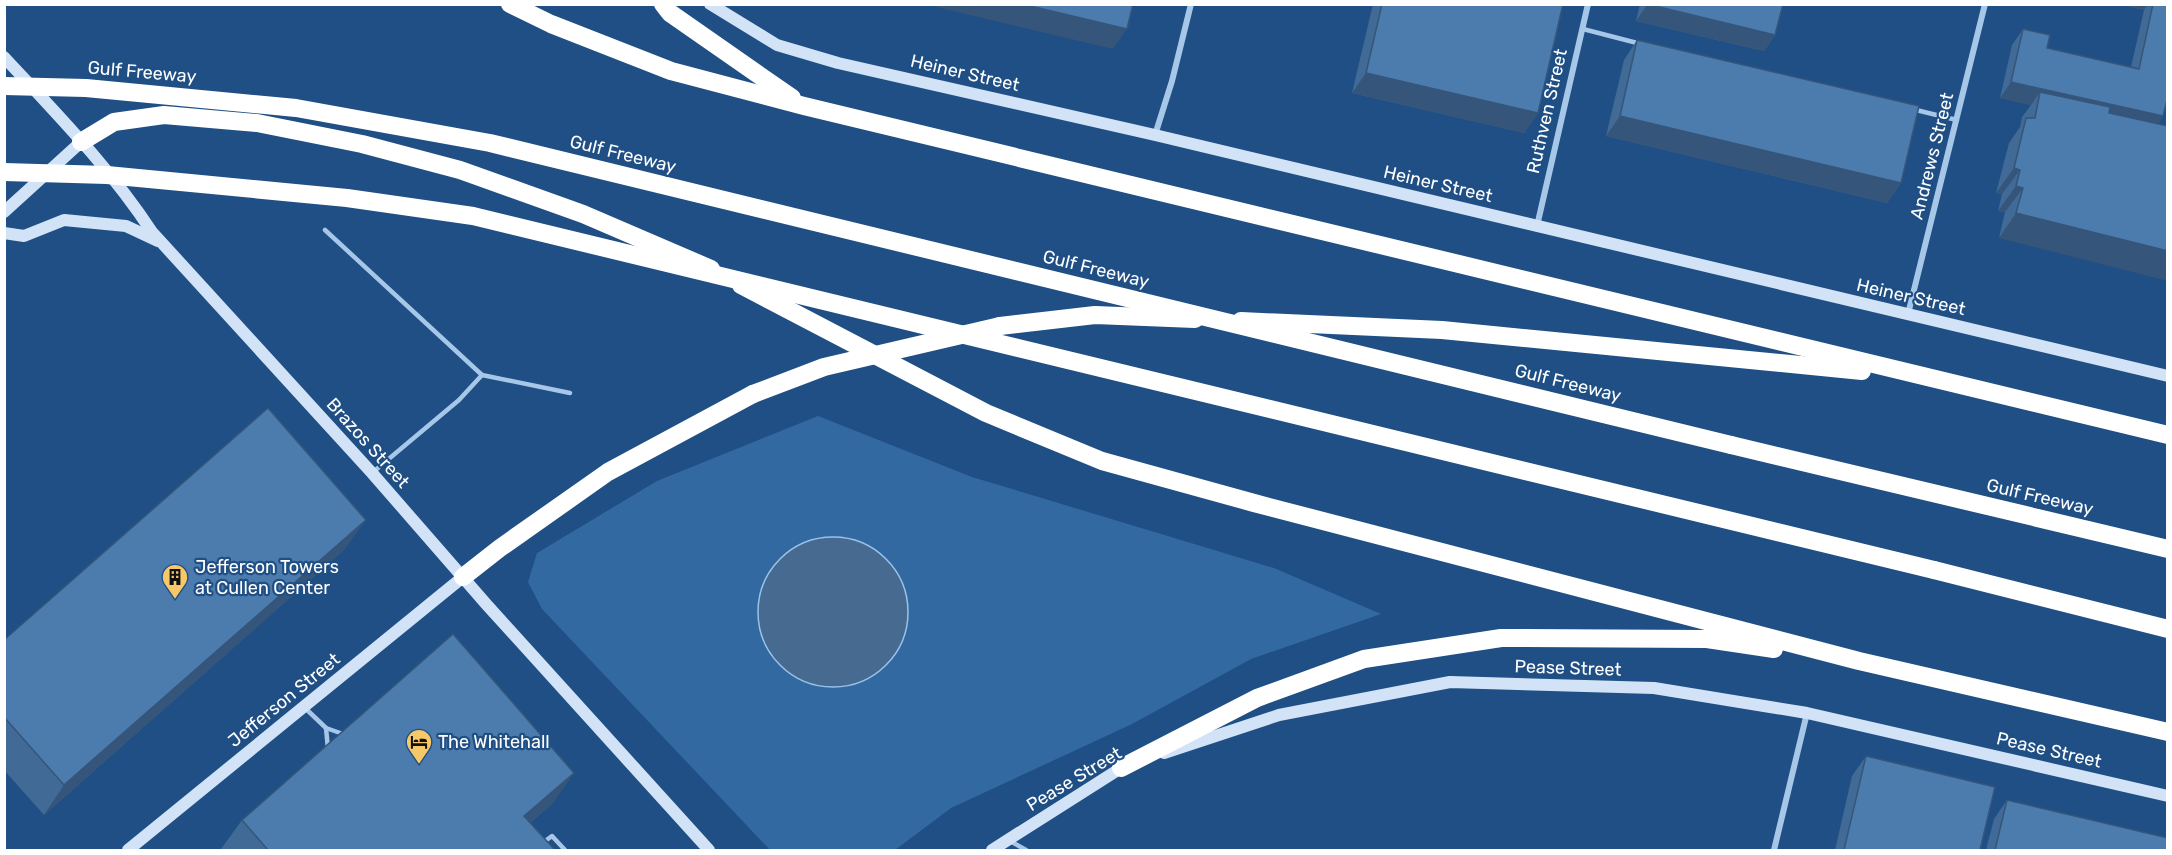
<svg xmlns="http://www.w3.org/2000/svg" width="2172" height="855" viewBox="0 0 2172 855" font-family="Rubik,sans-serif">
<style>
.green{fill:#3369a1}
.water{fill:#476a90;stroke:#9ac3eb;stroke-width:1.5}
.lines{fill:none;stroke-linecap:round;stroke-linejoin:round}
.lane{stroke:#a7c7e9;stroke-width:4.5}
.street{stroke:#a7c7e9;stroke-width:6}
.secondary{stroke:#d2e3f7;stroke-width:12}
.highway{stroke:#fff;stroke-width:18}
.highway-bridge{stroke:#fff;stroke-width:18}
.wall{fill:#416a96}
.shaded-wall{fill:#35567a}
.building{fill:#4c7bae;stroke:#35567a;stroke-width:1.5}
.labels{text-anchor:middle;stroke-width:4.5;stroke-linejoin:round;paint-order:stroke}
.street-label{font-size:18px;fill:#fff;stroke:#1f4f84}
.poi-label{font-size:18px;fill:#fff;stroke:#1f4f84;text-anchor:start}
</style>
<rect width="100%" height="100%" fill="#1f4f84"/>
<!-- green -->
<path class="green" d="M818 416 972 477 1274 568 1381 614 1251 659 1132 724 951 808 895 850H770L542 609 528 582 537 553 657 481Z"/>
<!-- water -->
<circle class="water" cx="833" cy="612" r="75"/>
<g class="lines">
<!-- lane -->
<g class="lane">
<path d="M1583 29 1641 44"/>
<path d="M1912 109 1957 120"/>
<path d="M325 230 482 375 570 393"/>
<path d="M372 473 459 400 482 375"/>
<path d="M304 707 326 728 343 734"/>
<path d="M326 728 328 749"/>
<path d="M1010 841 1026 850"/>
<path d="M533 850 552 836 565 850"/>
</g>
<!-- street -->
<g class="street">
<path d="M1155 135 1172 81 1191 4"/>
<path d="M1537 226 1588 4"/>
<path d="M1908 314 1985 4"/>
<path d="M1774 850 1807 713"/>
</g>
<!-- secondary -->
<g class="secondary">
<path d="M710 4 777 45 838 63 1155 135 2168 376"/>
<path d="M4 57C56 113 110 168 152 232L372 473 487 605 709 850"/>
<path d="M4 212 81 142"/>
<path d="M4 233 24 236 64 220 126 226 158 241"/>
<path d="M1164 753 1279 715 1450 682 1654 688 1807 713 2168 796"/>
<path d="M128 850 463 577"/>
<path d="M992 850 1121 768 1127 765"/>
</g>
<!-- highway -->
<g class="highway">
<path d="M510 4 551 24 671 71 804 106 2168 435"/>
<path d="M663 4 670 13 792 98"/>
<path d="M81 142 114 122 164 115 257 123 362 144 460 170 583 214 711 269"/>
<path d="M741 285 986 413 1102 461 1254 503 1859 661 2168 732"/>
<path d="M1241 321 1442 330 1862 371"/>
<path d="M1000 326 1095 315 1195 319"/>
<path d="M1731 445 2168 549"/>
<path d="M1934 570 2168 629"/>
<path d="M463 577 500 548 608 472 753 394"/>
<path d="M1121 768 1257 698 1364 659 1501 638 1707 639 1774 649"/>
</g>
<!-- highway-bridge -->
<g class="highway-bridge">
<path d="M4 86 86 88 296 108 490 143 1731 445"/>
<path d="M4 172 107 175 347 198 473 216 1934 570"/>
<path d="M753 394 824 367 1000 326"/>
</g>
</g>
<!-- wall -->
<g class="wall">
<path d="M1373 4H1563L1538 113 1524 133 1352 93Z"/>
<path d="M1640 4H1783L1775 35 1764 51 1636 21Z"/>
<path d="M2119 4H2168L2163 116 2158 124 1999 238 2005 212 1998 211 2002 194 1996 193 2009 143 2020 127 2022 117 2031 105 2000 98 2012 45 2023 29 2047 48 2131 67 2144 10Z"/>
<path d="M1637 40 1901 183 1887 203 1606 136 1624 60Z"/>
<path d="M345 549 44 815 4 770V640Z"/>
<path d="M1866 756 1980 850H1835L1852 776Z"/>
<path d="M2007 800 2168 850H1986L1994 819Z"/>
<path d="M554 802 530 823 555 850H222L221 849 242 820Z"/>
</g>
<!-- shaded-wall -->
<g class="shaded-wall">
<path d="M924 4H1022L1127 29 1113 49Z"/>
<path d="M2119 4H2148L2144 10Z"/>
<path d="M1647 5 1775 35 1764 51 1636 21Z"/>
<path d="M1366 73 1538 113 1524 133 1352 93Z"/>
<path d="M2011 82 2163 116 2152 132 2040 92 2031 105 2000 98Z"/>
<path d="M1620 116 1901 183 1887 203 1606 136Z"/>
<path d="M2014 168 2020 170 2002 194 1996 193Z"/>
<path d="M2016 186 2023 188 2005 212 1998 211Z"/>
<path d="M2016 213 2168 251V281L1999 238Z"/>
<path d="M366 520 345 549 44 815 64 785Z"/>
<path d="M574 773 554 802 504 845 524 816Z"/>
</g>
<!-- building -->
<g class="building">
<path d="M1022 4H1133L1127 29Z"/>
<path d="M1382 4H1563L1538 113 1366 73Z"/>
<path d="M1647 4H1783L1775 35Z"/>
<path d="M2153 4H2168V96L2163 116 2011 82 2023 29 2050 35 2047 48 2139 69Z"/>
<path d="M1637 40 1919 106 1901 183 1620 116Z"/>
<path d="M2040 92 2110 107 2109 113 2168 126V251L2016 213 2023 188 2016 186 2020 170 2014 168 2026 118H2035Z"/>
<path d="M268 408 366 520 64 785 4 717V640Z"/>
<path d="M453 634 574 773 524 816 555 850H268L242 820Z"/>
<path d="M1866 756 1995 787 1980 850H1844Z"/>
<path d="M2007 800 2168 838V850H1995Z"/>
</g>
<!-- icons -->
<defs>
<g id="building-pin" transform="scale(1.35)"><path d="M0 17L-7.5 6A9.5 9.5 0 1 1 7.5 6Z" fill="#f7c867" stroke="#1f4f84"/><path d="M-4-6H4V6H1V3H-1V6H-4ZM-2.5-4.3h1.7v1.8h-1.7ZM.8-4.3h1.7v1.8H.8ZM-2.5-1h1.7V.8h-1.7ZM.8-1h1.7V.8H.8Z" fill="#111"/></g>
<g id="hotel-pin" transform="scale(1.35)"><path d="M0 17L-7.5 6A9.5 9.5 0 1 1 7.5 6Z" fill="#f7c867" stroke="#1f4f84"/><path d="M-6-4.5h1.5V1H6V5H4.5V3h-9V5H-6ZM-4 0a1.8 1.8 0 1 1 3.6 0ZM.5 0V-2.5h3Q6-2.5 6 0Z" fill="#111"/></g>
</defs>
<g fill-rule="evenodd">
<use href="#building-pin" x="175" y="577"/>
<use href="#hotel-pin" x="419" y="742"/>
</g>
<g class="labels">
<!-- street labels -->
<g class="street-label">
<text transform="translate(142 72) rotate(5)" y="6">Gulf Freeway</text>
<text transform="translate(965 73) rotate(13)" y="6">Heiner Street</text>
<text transform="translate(1547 111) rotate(-77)" y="6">Ruthven Street</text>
<text transform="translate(623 154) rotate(14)" y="6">Gulf Freeway</text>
<text transform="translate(1932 156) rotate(-76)" y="6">Andrews Street</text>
<text transform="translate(1438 184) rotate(13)" y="6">Heiner Street</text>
<text transform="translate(1096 269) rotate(14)" y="6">Gulf Freeway</text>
<text transform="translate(1911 297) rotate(13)" y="6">Heiner Street</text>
<text transform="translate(1568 383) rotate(14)" y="6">Gulf Freeway</text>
<text transform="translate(368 443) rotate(48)" y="6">Brazos Street</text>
<text transform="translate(2040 497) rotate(13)" y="6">Gulf Freeway</text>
<text transform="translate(1568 668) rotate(2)" y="6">Pease Street</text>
<text transform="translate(284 700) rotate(-39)" y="6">Jefferson Street</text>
<text transform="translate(2049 750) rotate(13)" y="6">Pease Street</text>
<text transform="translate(1074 779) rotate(-31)" y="6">Pease Street</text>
</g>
<!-- poi labels -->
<g class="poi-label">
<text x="195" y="573">Jefferson Towers<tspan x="195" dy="21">at Cullen Center</tspan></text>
<text x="438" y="748">The Whitehall</text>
</g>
</g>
<!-- border -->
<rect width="2172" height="855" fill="none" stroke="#ffffff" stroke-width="12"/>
</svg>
